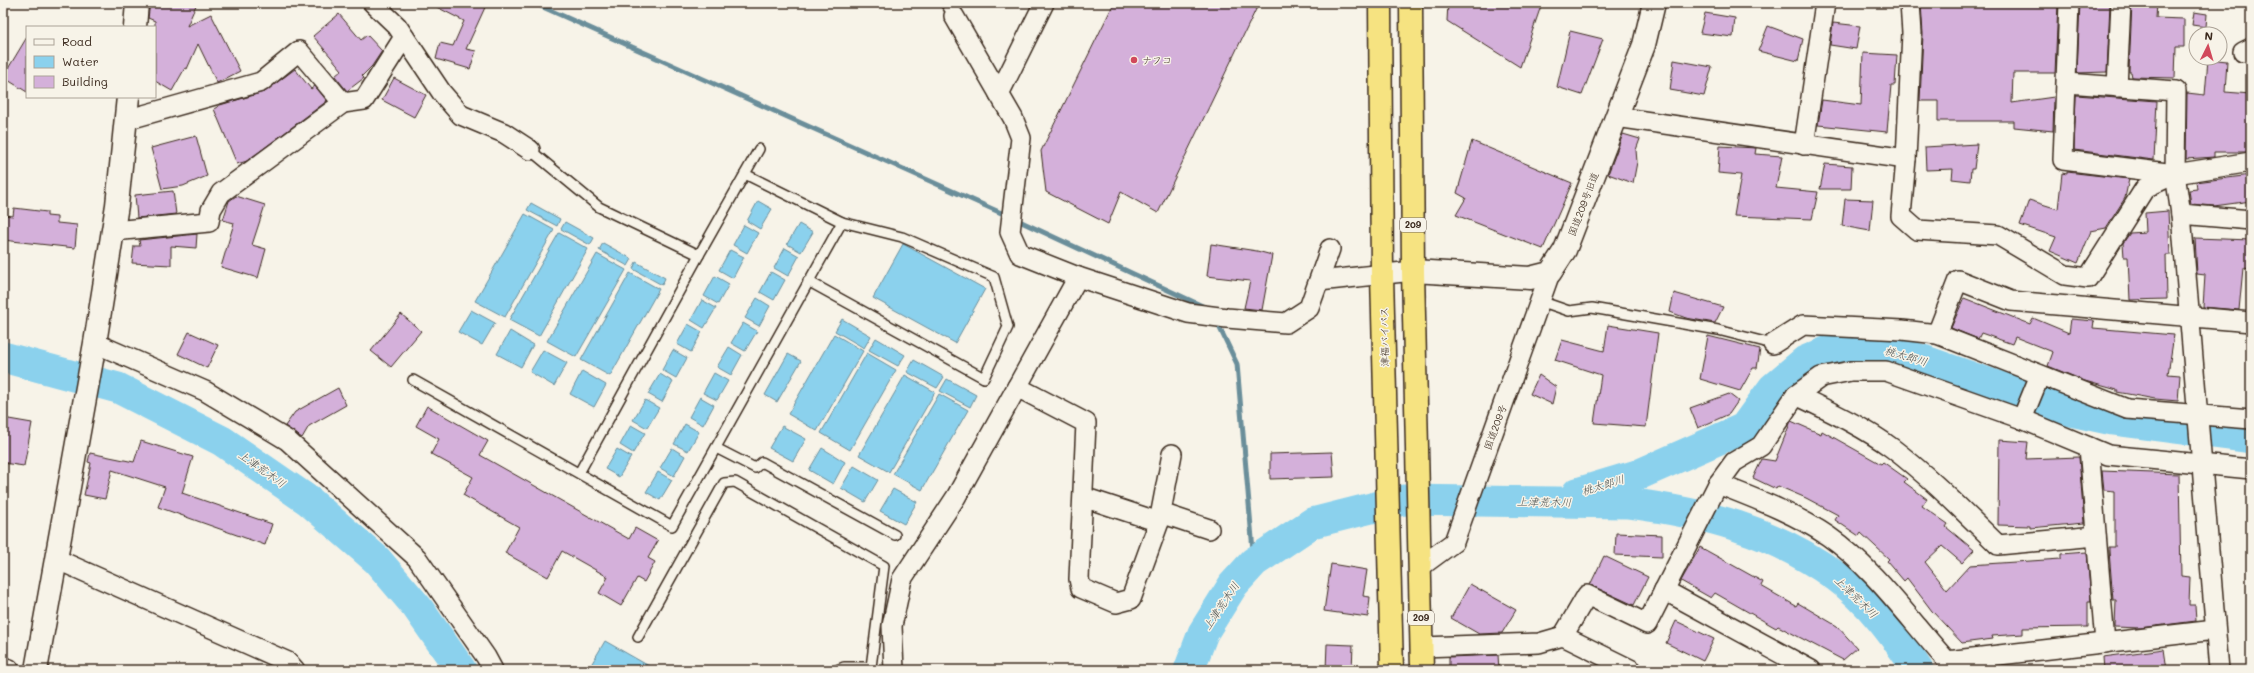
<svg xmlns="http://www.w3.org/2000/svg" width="2254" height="673" viewBox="0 0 2254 673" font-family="Mali,'Klee One',sans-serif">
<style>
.water{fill:#8bd1ed;stroke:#6b8e9a}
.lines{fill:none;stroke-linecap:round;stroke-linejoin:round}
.stream{stroke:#6b8e9a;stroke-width:5}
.river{stroke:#8bd1ed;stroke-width:31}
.building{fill:#d4b0da;stroke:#3b2a1e}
.service-casing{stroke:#3b2a1e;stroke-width:12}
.minor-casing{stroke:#3b2a1e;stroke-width:22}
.tertiary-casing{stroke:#3b2a1e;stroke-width:25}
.trunk-casing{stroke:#3b2a1e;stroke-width:25}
.service{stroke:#f7f3e8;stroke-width:9}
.minor{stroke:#f7f3e8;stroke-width:19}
.tertiary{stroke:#f7f3e8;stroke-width:22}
.trunk{stroke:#f6e381;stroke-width:22}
.poi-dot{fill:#d1495b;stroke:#f7f3e8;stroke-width:1.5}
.labels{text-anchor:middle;stroke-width:3;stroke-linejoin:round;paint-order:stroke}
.shield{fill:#f7f3e8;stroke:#73665b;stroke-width:1}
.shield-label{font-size:9px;font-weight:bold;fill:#3b2a1e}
.poi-label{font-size:10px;fill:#3b2a1e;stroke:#f7f3e8;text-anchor:start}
.street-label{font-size:10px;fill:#3b2a1e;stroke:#f7f3e8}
.water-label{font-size:11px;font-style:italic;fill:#4f5452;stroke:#f7f3e8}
</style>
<rect width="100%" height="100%" fill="#f7f3e8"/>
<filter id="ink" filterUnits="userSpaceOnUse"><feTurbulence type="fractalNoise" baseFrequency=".025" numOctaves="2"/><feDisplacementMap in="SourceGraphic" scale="8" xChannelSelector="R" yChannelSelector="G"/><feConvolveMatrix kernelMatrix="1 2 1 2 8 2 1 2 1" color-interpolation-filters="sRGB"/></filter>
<g filter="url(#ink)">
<!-- water -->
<g class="water">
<path d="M758 201 772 209 760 229 747 221Z"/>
<path d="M531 203 560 219 557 226 527 210Z"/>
<path d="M525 214 554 230 505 317 475 301Z"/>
<path d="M565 222 594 238 590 245 561 229Z"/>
<path d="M799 224 813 232 801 252 787 244Z"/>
<path d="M744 225 758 233 747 253 733 245Z"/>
<path d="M559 233 588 249 539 336 509 320Z"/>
<path d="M603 243 632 259 628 266 599 250Z"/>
<path d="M903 244 985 289 955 343 873 298Z"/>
<path d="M785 248 799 256 788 276 774 268Z"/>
<path d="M730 250 744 257 733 278 719 270Z"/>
<path d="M597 254 626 270 576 357 547 341Z"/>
<path d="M636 262 665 278 662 285 633 269Z"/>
<path d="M771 272 785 280 774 300 760 292Z"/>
<path d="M630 273 659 289 610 376 581 360Z"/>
<path d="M715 276 729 284 718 304 704 296Z"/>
<path d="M757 298 770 306 759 326 745 318Z"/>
<path d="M702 300 716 308 704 328 691 320Z"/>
<path d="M471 310 495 323 482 345 458 332Z"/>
<path d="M842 319 871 336 864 348 835 331Z"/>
<path d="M743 323 757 331 745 351 731 343Z"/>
<path d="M688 324 702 332 691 352 677 344Z"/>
<path d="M510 331 533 345 521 367 497 354Z"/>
<path d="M834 334 863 351 817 431 788 414Z"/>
<path d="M876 338 905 355 898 366 869 350Z"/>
<path d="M729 347 742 355 731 375 717 367Z"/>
<path d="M543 350 567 363 554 386 530 372Z"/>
<path d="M673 350 687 358 676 378 662 370Z"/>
<path d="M867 353 896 370 850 450 821 433Z"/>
<path d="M788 354 801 361 777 402 765 395Z"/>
<path d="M914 360 944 377 937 388 907 372Z"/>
<path d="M582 371 606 385 594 407 570 394Z"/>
<path d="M714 373 728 381 717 400 703 393Z"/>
<path d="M660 374 673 382 662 402 648 394Z"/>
<path d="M905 375 935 392 889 472 859 455Z"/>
<path d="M947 379 976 395 970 407 940 391Z"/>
<path d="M939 394 968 410 922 490 893 474Z"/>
<path d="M700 397 714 405 703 425 689 417Z"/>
<path d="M645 400 659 408 647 428 633 420Z"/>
<path d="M685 424 699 432 688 451 674 444Z"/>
<path d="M631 425 645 433 633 453 620 445Z"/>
<path d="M782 426 806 439 793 461 769 448Z"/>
<path d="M672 448 685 456 674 476 660 468Z"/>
<path d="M822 448 845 462 833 484 809 470Z"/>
<path d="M617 449 631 457 619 477 605 469Z"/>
<path d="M854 466 878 480 865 502 841 488Z"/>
<path d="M658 472 672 480 660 500 646 492Z"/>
<path d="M893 489 917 502 904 524 880 511Z"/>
<path d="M605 641 656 670H588Z"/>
</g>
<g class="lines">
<!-- stream -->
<g class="stream">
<path d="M534 3 1008 216"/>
<path d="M1015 219 1211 310"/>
<path d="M1216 320 1237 364 1254 562"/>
</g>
<!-- river -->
<g class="river">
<path d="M3 357 118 388 222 441 309 501 377 560 417 607 461 670"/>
<path d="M1577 493 1640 474 1744 428 1773 388 1805 361 1826 352 1847 348H1880L1926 361 2062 409 2113 420 2251 438"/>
<path d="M1189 670 1203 633 1233 585 1254 562 1312 523 1403 500 1628 503C1705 513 1773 530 1837 577 1870 601 1895 636 1918 670"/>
</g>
</g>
<!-- building -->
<g class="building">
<path d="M150 3H197L187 26 211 14 240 71 217 83 198 44 187 69 185 68 172 91 155 81V21L148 18Z"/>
<path d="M429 3H487L466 49 476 51 470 69 436 59 440 43 453 46 464 21Z"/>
<path d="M1114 3H1259L1158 213 1121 192 1108 224 1046 192 1041 151Z"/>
<path d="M1448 3H1542L1520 67 1447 21Z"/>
<path d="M1921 3H2058L2055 73H2013L2012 103 2054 97 2053 131 2014 127V121H1938V101H1920L1923 34Z"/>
<path d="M2080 3H2110L2107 72 2077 73Z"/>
<path d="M2132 3H2157L2156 18 2184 19V47H2176L2175 78 2132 77 2131 72H2129Z"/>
<path d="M2194 12 2207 14 2206 27 2192 25Z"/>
<path d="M1705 13 1735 18 1733 37 1700 33Z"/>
<path d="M339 14 361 40 367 35 382 51 372 66 362 76 364 78 347 91 335 76 342 70 313 36Z"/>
<path d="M1833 23 1860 26 1856 49 1830 45Z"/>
<path d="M1768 26 1803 39 1798 61 1758 51Z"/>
<path d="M1570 31 1603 39 1582 95 1557 87Z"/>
<path d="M27 37V92L3 77Z"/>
<path d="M1863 53 1897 55 1895 85H1891L1887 132 1818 125 1822 100 1861 105Z"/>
<path d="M2208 59 2227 61 2225 92 2251 94V121H2248L2247 152H2214V157L2186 159 2187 93 2205 95Z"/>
<path d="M1674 60 1712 67 1704 96 1670 90Z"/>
<path d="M295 69 311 89 315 86 327 101 247 161 237 164 214 109 220 105 264 92Z"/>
<path d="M394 78 426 95 414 117 382 100Z"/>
<path d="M2076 95 2157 101 2154 160 2074 150Z"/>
<path d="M1623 134 1640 139 1636 150 1637 162 1633 183 1608 174Z"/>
<path d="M196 136 207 176 183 186 162 189 151 148Z"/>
<path d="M1472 141 1572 183 1543 249 1456 215 1466 198 1457 193Z"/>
<path d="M1977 144 1974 169H1971L1970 181 1952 179 1953 169 1926 170 1925 147Z"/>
<path d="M1720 146 1756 148 1755 154 1782 156 1776 188 1818 192 1812 219 1734 216 1741 175 1718 173Z"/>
<path d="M1825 164 1852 166 1851 189H1820Z"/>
<path d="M2067 172 2129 179 2125 198 2106 228 2091 231 2078 263 2050 251 2056 237 2020 225 2029 200 2058 209 2062 173 2067 174Z"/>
<path d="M2251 175V201L2214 206 2191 204 2189 190 2197 189 2196 182Z"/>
<path d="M173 191 176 214 137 218 135 195Z"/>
<path d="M236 196 265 205 252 245 266 249 258 278 221 267 234 223 223 220 229 201Z"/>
<path d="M1845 199 1873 200 1870 231 1842 226Z"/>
<path d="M14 208 47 212V216L57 217V223L77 225 75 248 3 240V215L13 216Z"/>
<path d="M2168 211 2170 255H2166L2167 299 2130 300 2128 257H2124L2123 243 2130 233 2146 232 2145 213Z"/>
<path d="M197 234 196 248 171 246V265L132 263 134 246H140L139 240Z"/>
<path d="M2195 238 2251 240V269L2243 268 2239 310 2203 307 2205 275 2197 274Z"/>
<path d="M1211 244 1257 251 1272 255 1262 310 1244 308 1250 281 1207 276Z"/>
<path d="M1674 293 1723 307 1715 323 1686 318 1670 312Z"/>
<path d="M1964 298 2030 324 2033 318 2069 333 2071 319 2094 321 2093 328 2174 335 2168 374 2180 375 2178 401 2155 399 2117 392V390L2085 381 2048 366 2053 352 2015 337 2012 344 1981 333 1978 339 1951 328Z"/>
<path d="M401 314 421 331 391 367 371 351Z"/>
<path d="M1608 325 1658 333 1646 427 1594 423 1601 375 1555 360 1562 340 1604 351Z"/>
<path d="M189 332 218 345 207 368 178 354Z"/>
<path d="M1708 336 1760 349 1757 368H1753L1740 391 1700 379Z"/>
<path d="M1539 375 1556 387 1552 404 1530 394Z"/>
<path d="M338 388 346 405 309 426 302 438 285 426 295 412Z"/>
<path d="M1729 394 1738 401 1729 414 1698 428 1690 408Z"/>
<path d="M427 406 488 441 480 455 629 539 635 528 658 541 648 558 655 562 644 582 637 578 621 606 599 593 608 577 562 551 548 577 505 553 519 527 463 495 473 477 431 454 439 439 416 426Z"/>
<path d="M3 418 32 423 24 466 3 463Z"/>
<path d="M1791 421 1821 434 1822 431 1881 464 1883 462 1907 479 1904 482 1927 499 1922 506 1948 524 1946 527 1974 550 1962 563 1942 546 1925 562 1947 590 1970 565 2061 559V554L2087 552 2091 601H2088V627L2023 628V634L1992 636 1993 639 1962 643 1932 611 1907 578 1904 581 1887 561 1889 559 1861 533 1859 536 1835 520 1838 515 1806 498 1778 486 1776 489 1753 478 1762 459 1775 461Z"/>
<path d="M1999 440 2028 442 2026 459 2079 457 2084 523 2030 528V526L1998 525Z"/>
<path d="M141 441 193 457 182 493 272 524 265 545 158 507 165 487 112 470 105 499 84 495 91 463 88 462 90 453 134 462Z"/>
<path d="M1332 452 1334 477 1270 479V454Z"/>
<path d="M2102 471 2179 474 2181 576 2190 577 2189 605H2195L2196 621 2140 628 2115 627 2116 600H2113L2109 551V547H2115V491L2104 490Z"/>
<path d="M1616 533 1662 535V557L1615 555Z"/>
<path d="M1700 547 1763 582 1761 586 1796 606 1798 603 1837 626 1857 648 1843 660 1778 626 1776 628 1715 593 1711 598 1681 581Z"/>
<path d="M1604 556 1648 577 1634 605 1590 585Z"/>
<path d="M1331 564 1367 570 1363 596 1370 597 1368 617 1324 611Z"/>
<path d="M1470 584 1516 610 1502 633 1479 634 1451 618Z"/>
<path d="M1676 621 1714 639 1703 661 1666 643Z"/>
<path d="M1327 644 1353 645 1352 670H1326Z"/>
<path d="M2164 649 2167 670H2104L2103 657Z"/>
<path d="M1498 655 1499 670H1449V657Z"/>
</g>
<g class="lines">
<!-- service casing -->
<g class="service-casing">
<g id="service">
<path d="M945 3 954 16"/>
<path d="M530 150 599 207 699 255 579 473"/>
<path d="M745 174 842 222 902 237 994 277 1008 327 984 378 808 281"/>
<path d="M699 255 759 149"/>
<path d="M1540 301 1569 311 1592 308 1718 330 1773 344"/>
<path d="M413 380 672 526 842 222"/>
<path d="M716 448 755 468 762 462 895 535"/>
<path d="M638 637 724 483 735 482 884 566 871 667H844L837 670"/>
</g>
</g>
<!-- minor casing -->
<g class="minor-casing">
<g id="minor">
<path d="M373 3 397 26 442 93 461 115 504 133 530 150"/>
<path d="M2069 3 2063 160 2175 174"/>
<path d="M954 16 1013 118 1021 138 1010 232 1020 254 1078 277 1188 313 1227 318 1286 323 1309 308 1330 249"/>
<path d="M2243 52 2251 48"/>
<path d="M2067 83 2176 91 2175 174 2181 214"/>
<path d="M2117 87 2121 3"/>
<path d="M999 94 1044 3"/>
<path d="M1616 117 1906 159 1901 216 1917 230 1998 235 2065 275 2088 278 2145 188 2175 174 2251 162"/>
<path d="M126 120 261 82 299 51 343 103"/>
<path d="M1804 145 1825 3"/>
<path d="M1906 159 1912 33 1910 3"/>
<path d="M113 231 209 222 211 210 221 193 343 103 364 100 404 37"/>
<path d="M1319 281 1413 271"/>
<path d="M1937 334 1958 280 2011 301 2251 322"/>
<path d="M95 343 205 391 287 440 417 558 486 657 493 670"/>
<path d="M1773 344 1803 325 1902 330 1937 334 2127 409 2251 419"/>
<path d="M1017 387 1086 423 1079 579 1081 588 1116 603 1131 599 1159 522 1083 497"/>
<path d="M1796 395C1829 411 1862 426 1892 448 1930 477 1964 512 1998 545L2096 536"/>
<path d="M2022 419 2040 375"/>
<path d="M2089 447 2105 643"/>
<path d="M1161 513 1209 529"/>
<path d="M1159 522 1172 454"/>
<path d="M56 559 288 662 295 670"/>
<path d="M1420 567 1454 542 1550 273"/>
<path d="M1664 590 1811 670"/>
<path d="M2215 630 1947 661C1909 619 1874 568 1828 536 1794 513 1756 499 1718 484L1734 462 1761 446 1796 395 1821 377 1851 371H1886L2022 419 2108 455 2251 469"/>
<path d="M1563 636 1587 595 1647 624 1718 484"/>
<path d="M1422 647 1539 643 1563 636 1632 670"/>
<path d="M894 670 892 626 902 579 956 497 1078 277"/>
<path d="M2219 670 2181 214 2251 220"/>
</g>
</g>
<!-- tertiary casing -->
<g class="tertiary-casing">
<g id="tertiary">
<path d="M135 27 137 3"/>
<path d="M1413 271 1530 278 1550 273 1565 250 1644 45 1654 3"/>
<path d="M3 669 8 670"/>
<path d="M36 670 95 343 117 205 128 97"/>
</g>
</g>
<!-- trunk casing -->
<g class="trunk-casing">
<g id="trunk">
<path d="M1380 3 1382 275 1392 670"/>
<path d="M1411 3 1413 271 1422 670"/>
</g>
</g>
<!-- service -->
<use href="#service" class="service"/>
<!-- minor -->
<use href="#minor" class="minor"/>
<!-- tertiary -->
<use href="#tertiary" class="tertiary"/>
<!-- trunk -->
<use href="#trunk" class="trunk"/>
</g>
</g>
<!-- markers -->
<circle class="poi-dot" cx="1134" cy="60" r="4"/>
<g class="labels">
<!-- shield labels -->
<g class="shield">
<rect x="1400" y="218" width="26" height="14" rx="3"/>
<rect x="1408" y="611" width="26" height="14" rx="3"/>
</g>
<g class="shield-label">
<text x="1413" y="228">209</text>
<text x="1421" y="621">209</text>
</g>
<!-- poi labels -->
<g class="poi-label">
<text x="1142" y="64">ナフコ</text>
</g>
<!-- street labels -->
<g class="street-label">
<text transform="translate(1583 204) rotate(-69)" y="4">国道209号旧道</text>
<text transform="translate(1384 337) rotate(-91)" y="4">津福バイパス</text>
<text transform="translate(1495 427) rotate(-70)" y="4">国道209号</text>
</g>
<!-- water labels -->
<g class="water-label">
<text transform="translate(1906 356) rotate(16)" y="4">桃太郎川</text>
<text transform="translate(262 469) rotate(35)" y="4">上津荒木川</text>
<text transform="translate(1603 485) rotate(-17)" y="4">桃太郎川</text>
<text transform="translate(1544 502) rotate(1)" y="4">上津荒木川</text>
<text transform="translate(1856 597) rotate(44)" y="4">上津荒木川</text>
<text transform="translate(1221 606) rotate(-56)" y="4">上津荒木川</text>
</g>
</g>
<!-- margin -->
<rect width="2254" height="673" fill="none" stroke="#f7f3e8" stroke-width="16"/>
<rect x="8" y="8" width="2238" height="657" fill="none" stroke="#3b2a1e" stroke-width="1.5" filter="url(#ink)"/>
<!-- legend -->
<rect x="26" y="26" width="130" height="72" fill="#f7f3e8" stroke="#aca397"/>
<rect x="34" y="39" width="20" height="6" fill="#f7f3e8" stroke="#aca397"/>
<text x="62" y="46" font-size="12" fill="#3b2a1e">Road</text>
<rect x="34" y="56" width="20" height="12" fill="#8bd1ed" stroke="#aca397"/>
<text x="62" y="66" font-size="12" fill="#3b2a1e">Water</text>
<rect x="34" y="76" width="20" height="12" fill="#d4b0da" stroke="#aca397"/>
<text x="62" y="86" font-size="12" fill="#3b2a1e">Building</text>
<!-- north arrow -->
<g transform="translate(2208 46) rotate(5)"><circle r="19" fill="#f7f3e8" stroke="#aca397"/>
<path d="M0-3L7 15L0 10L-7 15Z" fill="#d1495b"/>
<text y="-6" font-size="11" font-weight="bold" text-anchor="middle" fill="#3b2a1e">N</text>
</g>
</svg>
